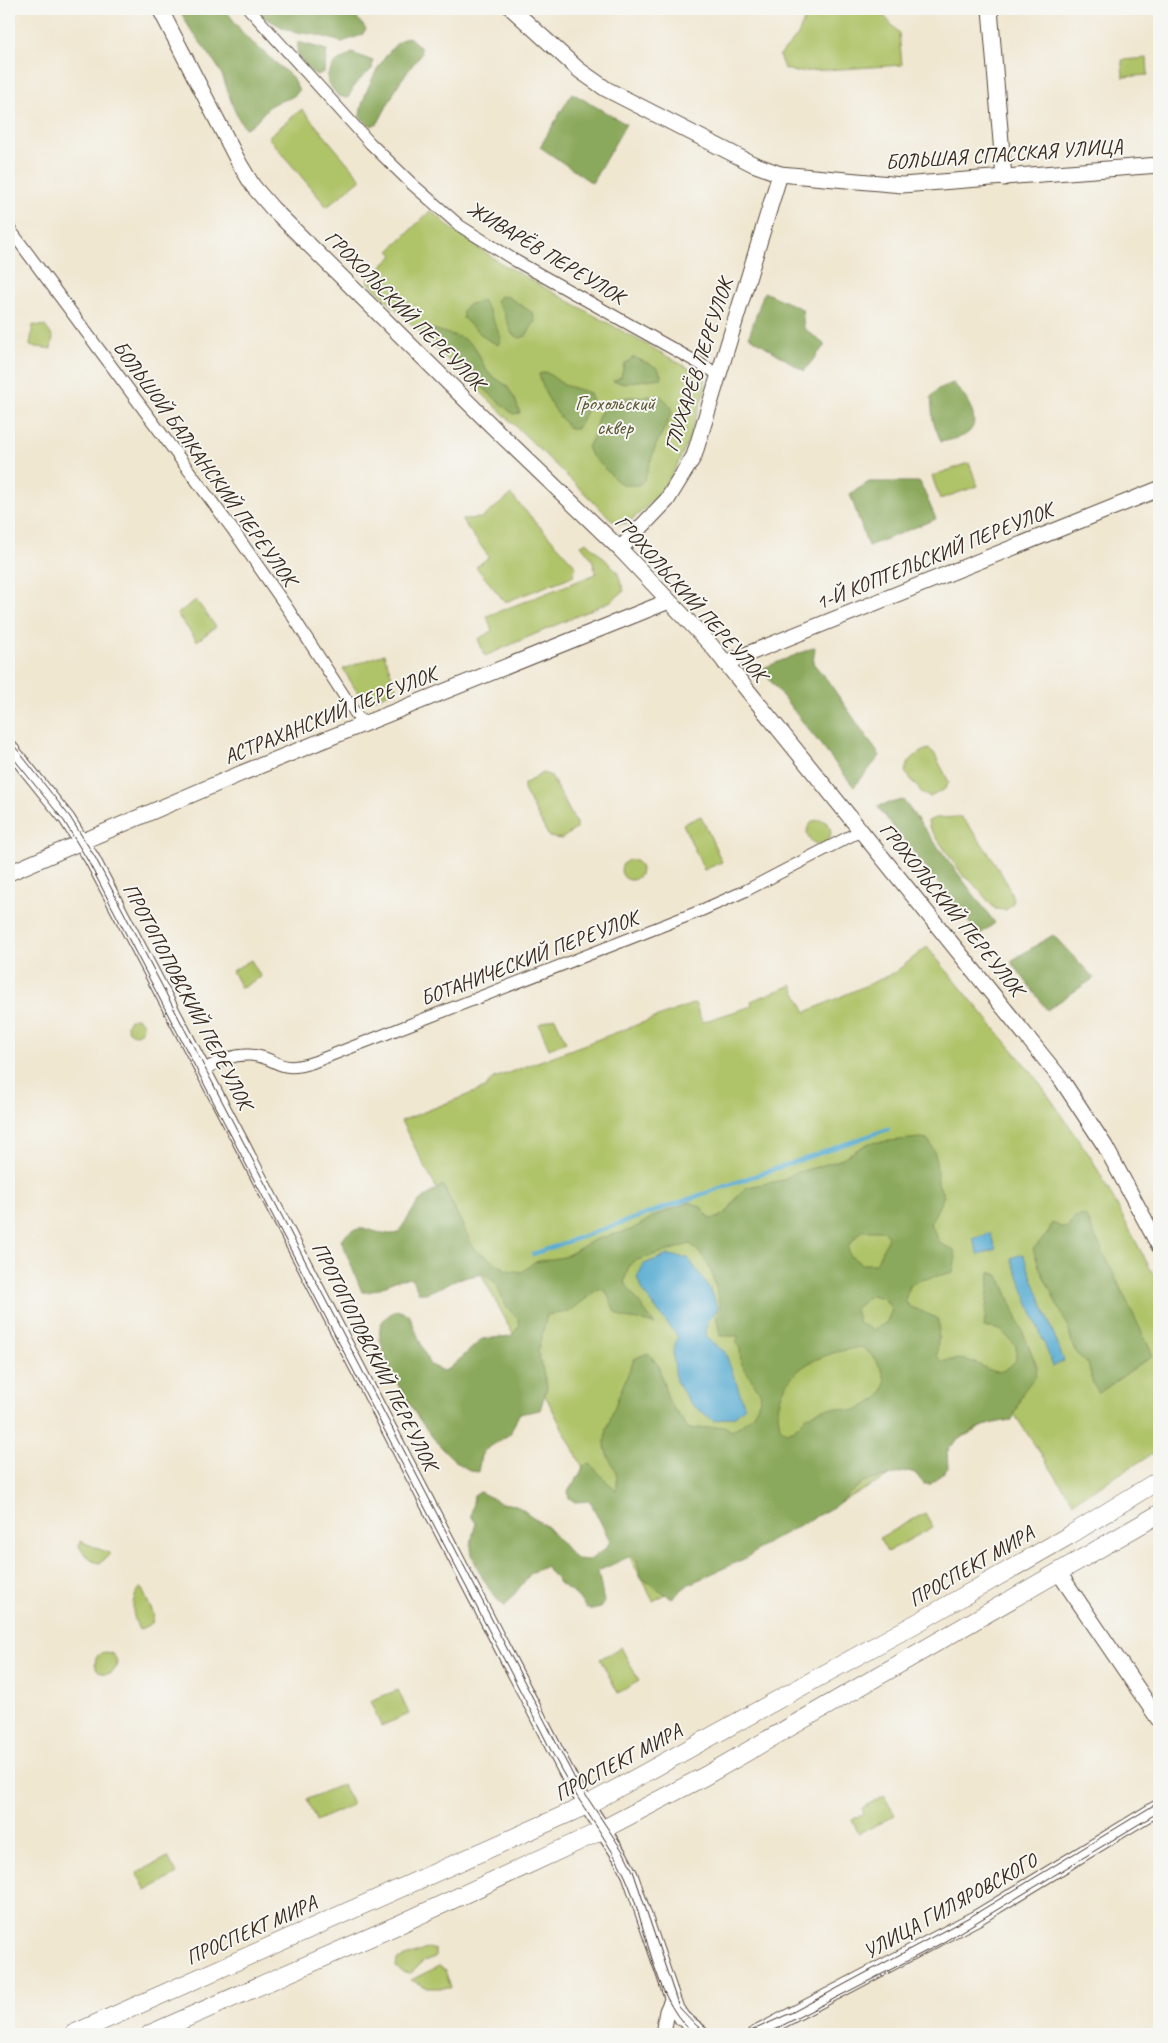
<svg xmlns="http://www.w3.org/2000/svg" width="1168" height="2043" viewBox="0 0 1168 2043" font-family="Caveat,sans-serif">
<style>
.green{fill:#afc367;stroke:#757642}
.forest{fill:#8ba95c;stroke:#636a3d;fill-rule:evenodd}
.water{fill:#56abd2;stroke:#486a78}
.lines{fill:none;stroke-linecap:round;stroke-linejoin:round}
.stream{stroke:#56abd2;stroke-width:4.5}
.street-casing{stroke:#564639;stroke-width:13}
.secondary-casing{stroke:#564639;stroke-width:17}
.primary-casing{stroke:#564639;stroke-width:19}
.street{stroke:#fff;stroke-width:11}
.secondary{stroke:#fff;stroke-width:15}
.primary{stroke:#fff;stroke-width:18}
.tram{stroke:#3b2a1e;stroke-width:1}
.labels{text-anchor:middle;stroke-width:4;stroke-linejoin:round;paint-order:stroke}
.street-label{font-size:21px;fill:#3b2a1e;stroke:#f6f6f2}
.park-label{font-size:21px;fill:#5e5834;stroke:#f6f6f2}
</style>
<rect width="100%" height="100%" fill="#f6f6f2"/>
<filter id="ink" filterUnits="userSpaceOnUse"><feTurbulence type="fractalNoise" baseFrequency=".02" numOctaves="2"/><feDisplacementMap in="SourceGraphic" scale="10" xChannelSelector="R" yChannelSelector="G"/><feConvolveMatrix kernelMatrix="1 2 1 2 8 2 1 2 1" color-interpolation-filters="sRGB"/></filter>
<filter id="wash" filterUnits="userSpaceOnUse"><feTurbulence type="fractalNoise" baseFrequency=".0096" numOctaves="4" result="noise"/><feDisplacementMap in="SourceGraphic" scale="20" xChannelSelector="R" yChannelSelector="G"/><feGaussianBlur stdDeviation="1.12" result="paint"/><feColorMatrix in="noise" values="0 0 0 0 0 0 0 0 0 0 0 0 0 0 0 0 0 1.4 0 .05"/><feComposite in="paint" operator="in"/></filter>
<g filter="url(#wash)">
<rect width="100%" height="100%" fill="#f0e7d1"/>
<!-- green -->
<g class="green">
<path d="M809 9H878L899 33 902 65 795 72 784 68 779 56 798 35Z"/>
<path d="M1147 58 1148 75 1123 77 1122 60Z"/>
<path d="M302 109 361 179 327 207 268 137Z"/>
<path d="M431 210 452 229 499 262 699 374 704 379 706 386C688 441 678 487 627 523L619 524 612 520 367 281 393 255 389 251Z"/>
<path d="M33 325 45 326 53 337 51 349 30 346Z"/>
<path d="M969 463 978 486 940 499 932 476Z"/>
<path d="M511 495 576 566 573 576 505 602 476 567 489 557 461 519 482 518Z"/>
<path d="M587 542 617 571 624 591 611 601 485 656 478 639 492 631 487 616 596 574 592 559 581 545Z"/>
<path d="M196 600 216 627 197 641 177 614Z"/>
<path d="M384 654 397 690C358 706 365 703 343 669Z"/>
<path d="M929 749 934 753 949 782 945 789 930 797 923 794 905 772C906 761 919 751 929 749Z"/>
<path d="M543 773 551 776 576 823V829L561 839 549 837 524 790V784Z"/>
<path d="M701 816 722 862 704 870 683 824Z"/>
<path d="M961 817C972 828 1016 889 1013 903L1006 910 995 909 970 880 964 877 929 827 928 821 935 818Z"/>
<circle cx="819" cy="832" r="12"/>
<circle cx="631" cy="870" r="10"/>
<path d="M927 947 1032 1073 1062 1115 1092 1159 1159 1285V1450L1073 1502 1012 1411 653 1601 401 1121 485 1088 492 1079 695 1003 702 1022 752 1006 751 1001 792 985 806 1012 894 973Z"/>
<path d="M251 960 261 977 241 988 232 971Z"/>
<path d="M555 1018 566 1042 549 1049 539 1024Z"/>
<circle cx="135" cy="1026" r="8"/>
<path d="M925 1513 933 1527 887 1552 879 1538Z"/>
<path d="M80 1541 111 1554 100 1563 92 1561 79 1547Z"/>
<path d="M141 1587 154 1615 152 1623 139 1630C132 1615 129 1600 141 1587Z"/>
<path d="M621 1647 639 1681 618 1693 600 1659Z"/>
<circle cx="106" cy="1663" r="11"/>
<path d="M398 1690 409 1714 381 1726 370 1701Z"/>
<path d="M343 1784 352 1805 316 1821 307 1799Z"/>
<path d="M884 1796 895 1815 859 1834 852 1820 864 1813 862 1808Z"/>
<path d="M168 1857 177 1874 146 1891 137 1873Z"/>
<path d="M429 1948 435 1950V1958L424 1961 411 1973 402 1972 396 1967 397 1960Z"/>
<path d="M439 1966 445 1970 451 1988H428L411 1980Z"/>
</g>
<!-- forest -->
<g class="forest">
<path d="M180 9H225L245 36 292 77 299 91C292 100 283 99 273 104 262 111 258 124 245 128 232 112 230 94 222 75 211 51 190 36 180 9Z"/>
<path d="M256 9H350L366 29 362 35 342 42 313 34 296 33 282 27 262 16Z"/>
<path d="M409 37 420 47 421 54 399 83 378 123 371 126 360 117C360 97 388 40 409 37Z"/>
<path d="M298 42 327 50 324 72 317 75 310 71 297 54Z"/>
<path d="M352 53 373 61 372 69 355 84 348 98 338 96 328 83 327 76 334 64Z"/>
<path d="M572 93 626 124 592 183 540 147Z"/>
<path d="M764 292 802 309 804 328 825 345 804 371 749 336Z"/>
<path d="M500 296 508 297 533 313 535 321 526 336 520 338 512 334 504 313 496 302Z"/>
<path d="M482 300 489 311 501 338 498 345 485 338 463 318V310L468 305Z"/>
<path d="M433 329 462 338 474 346 488 373 507 386 515 399 520 413 513 414 467 374 455 356 434 336Z"/>
<path d="M634 357 658 368 662 378 622 383 613 381 621 377 624 364Z"/>
<path d="M546 372 564 385 590 393 592 400 577 429H570C555 412 544 395 539 374Z"/>
<path d="M953 383C963 392 982 419 970 431 964 438 950 440 941 442L933 421 931 397 938 389Z"/>
<path d="M661 396 671 406 672 413 656 445 644 480 639 485H624L617 481 590 454 587 447C594 440 595 428 598 418 606 392 639 397 661 396Z"/>
<path d="M869 482H920L936 519 868 546 850 494Z"/>
<path d="M815 647 813 663 828 681 880 756 854 787 761 669Z"/>
<path d="M903 800 995 923 979 935 877 806Z"/>
<path d="M1053 935 1094 978 1047 1010 1011 961Z"/>
<path d="M920 1138 927 1139C939 1153 935 1165 938 1181 938 1186 942 1191 944 1196L930 1224 941 1244 954 1250 956 1257 953 1272 917 1281 910 1285 905 1300 909 1306 937 1318 939 1325 937 1356 942 1361C949 1361 959 1358 966 1360 990 1366 996 1383 1016 1360V1346L1001 1330 984 1327 990 1272 997 1275 1002 1281 1037 1367 1036 1375 1023 1392 1012 1420C987 1423 961 1431 947 1452L948 1468 931 1484H924L915 1473 908 1471 863 1482 835 1506 769 1542 746 1558 689 1584 672 1598 641 1578 637 1560 631 1556 598 1571 604 1602 600 1608 592 1610 586 1608 577 1596 559 1583 546 1566 531 1573 505 1606C493 1600 476 1568 472 1554 469 1543 474 1532 476 1523L471 1516 474 1496 480 1492 501 1503 516 1505 547 1527 576 1559 590 1560 607 1547 610 1541 590 1501 575 1502 569 1498 568 1491 581 1473 583 1466 590 1464 616 1491C621 1466 606 1463 605 1444 603 1430 628 1374 634 1359L648 1353 658 1365 669 1402 689 1429 725 1426 731 1431C748 1421 757 1414 761 1394L741 1363 740 1349 736 1342 739 1336H720L716 1315 720 1308C715 1282 712 1261 690 1244L634 1261 629 1266 624 1282 655 1325C623 1312 621 1330 606 1291L598 1289 569 1312 547 1315 538 1351 547 1387 540 1410 519 1414 510 1434 485 1450 481 1456 478 1472C444 1471 374 1360 380 1327 382 1319 389 1315 396 1310L409 1314 429 1364 443 1371 450 1368 482 1339 511 1336 520 1325 518 1318 507 1308 496 1283 484 1274 462 1278 426 1293H419L413 1279C393 1275 380 1294 362 1292L341 1240C361 1216 375 1239 398 1233L419 1201 443 1185 474 1249 507 1270 522 1272 534 1262 564 1257 596 1239 631 1230 656 1215 690 1202 701 1207 710 1219 718 1218 729 1210 737 1196 747 1187 784 1180 792 1174 837 1161 869 1143ZM863 1231H885L888 1237 876 1264H862L850 1256 848 1247 857 1235ZM870 1295 884 1298 892 1310 886 1323 873 1330 859 1323 855 1309ZM862 1347C874 1356 892 1377 882 1393 876 1403 862 1407 852 1411 828 1403 808 1411 793 1431L786 1432 780 1427C779 1420 777 1411 779 1404 786 1364 828 1352 862 1347Z"/>
<path d="M1085 1215 1153 1355 1099 1393 1093 1384 1088 1363 1079 1356 1073 1347 1068 1327 1040 1269 1033 1249 1048 1233 1052 1223 1064 1228 1069 1226 1075 1217Z"/>
</g>
<!-- water -->
<g class="water">
<path d="M990 1233 996 1249 979 1255 973 1239Z"/>
<path d="M1023 1254 1064 1361 1053 1366 1011 1258Z"/>
<path d="M668 1255 688 1258 710 1289 718 1308 707 1322 706 1338 725 1352 745 1407 735 1416 714 1421 690 1403 676 1381 673 1351 678 1337 642 1291 637 1277 644 1264Z"/>
</g>
<g class="lines">
<!-- stream -->
<path class="stream" d="M533 1254 888 1129"/>
</g>
</g>
<g filter="url(#ink)">
<g class="lines">
<!-- street casing -->
<g class="street-casing">
<g id="street">
<path d="M249 9 370 143 412 184 460 226 516 261 718 374"/>
<path d="M9 228 233 530 288 609 363 725"/>
<path d="M203 1070C218 1062 232 1054 250 1055 280 1057 276 1075 314 1062L700 911 745 891 860 831"/>
</g>
</g>
<!-- secondary casing -->
<g class="secondary-casing">
<g id="secondary">
<path d="M160 9 238 161 253 186 272 208 492 426 620 549 711 645 1061 1079 1105 1146 1159 1246"/>
<path d="M512 9 579 70 606 89 753 164 780 174 902 185 1159 165"/>
<path d="M990 9 1004 178"/>
<path d="M620 549 667 500 694 456 780 174"/>
<path d="M725 663 1159 489"/>
<path d="M9 747 67 819 92 859 239 1139 571 1781 620 1856 630 1875 676 2009 682 2018 702 2034"/>
<path d="M9 873 242 773 669 601"/>
<path d="M1059 1573 1159 1720"/>
<path d="M663 2034 667 2011 672 2000"/>
<path d="M756 2034 978 1917 1159 1807"/>
</g>
</g>
<!-- primary casing -->
<g class="primary-casing">
<g id="primary">
<path d="M73 2034 587 1805 915 1624 1070 1535 1159 1480"/>
<path d="M150 2034 400 1924 594 1834 705 1776 1159 1514"/>
</g>
</g>
<!-- street -->
<use href="#street" class="street"/>
<!-- secondary -->
<use href="#secondary" class="secondary"/>
<!-- primary -->
<use href="#primary" class="primary"/>
<!-- tram -->
<g class="tram">
<path d="M9 739 70 817 95 857 575 1779 624 1853 633 1871 679 2007 697 2026 713 2034"/>
<path d="M9 753 64 821 88 861 536 1721C547 1742 557 1764 570 1785 588 1815 610 1844 625 1876 646 1921 653 1996 689 2029"/>
<path d="M744 2034 793 2012 975 1914 1159 1802"/>
<path d="M766 2034 942 1943 1159 1812"/>
</g>
</g>
</g>
<g class="labels">
<!-- street labels -->
<g class="street-label">
<text transform="translate(1004 154) rotate(-4)" y="7">БОЛЬШАЯ СПАССКАЯ УЛИЦА</text>
<text transform="translate(546 252) rotate(31)" y="7">ЖИВАРЁВ ПЕРЕУЛОК</text>
<text transform="translate(405 310) rotate(45)" y="7">ГРОХОЛЬСКИЙ ПЕРЕУЛОК</text>
<text transform="translate(698 365) rotate(-72)" y="7">ГЛУХАРЁВ ПЕРЕУЛОК</text>
<text transform="translate(205 463) rotate(54)" y="7">БОЛЬШОЙ БАЛКАНСКИЙ ПЕРЕУЛОК</text>
<text transform="translate(934 556) rotate(-22)" y="7">1-Й КОПТЕЛЬСКИЙ ПЕРЕУЛОК</text>
<text transform="translate(691 598) rotate(48)" y="7">ГРОХОЛЬСКИЙ ПЕРЕУЛОК</text>
<text transform="translate(330 715) rotate(-22)" y="7">АСТРАХАНСКИЙ ПЕРЕУЛОК</text>
<text transform="translate(952 909) rotate(51)" y="7">ГРОХОЛЬСКИЙ ПЕРЕУЛОК</text>
<text transform="translate(529 958) rotate(-21)" y="7">БОТАНИЧЕСКИЙ ПЕРЕУЛОК</text>
<text transform="translate(188 996) rotate(62)" y="7">ПРОТОПОПОВСКИЙ ПЕРЕУЛОК</text>
<text transform="translate(375 1356) rotate(63)" y="7">ПРОТОПОПОВСКИЙ ПЕРЕУЛОК</text>
<text transform="translate(971 1566) rotate(-30)" y="7">ПРОСПЕКТ МИРА</text>
<text transform="translate(618 1762) rotate(-28)" y="7">ПРОСПЕКТ МИРА</text>
<text transform="translate(950 1906) rotate(-29)" y="7">УЛИЦА ГИЛЯРОВСКОГО</text>
<text transform="translate(251 1930) rotate(-24)" y="7">ПРОСПЕКТ МИРА</text>
</g>
<!-- park labels -->
<g class="park-label">
<text x="615" y="410">Грохольский<tspan x="615" dy="24">сквер</tspan></text>
</g>
</g>
<!-- margin -->
<rect width="1168" height="2043" fill="none" stroke="#f6f6f2" stroke-width="30"/>
</svg>
